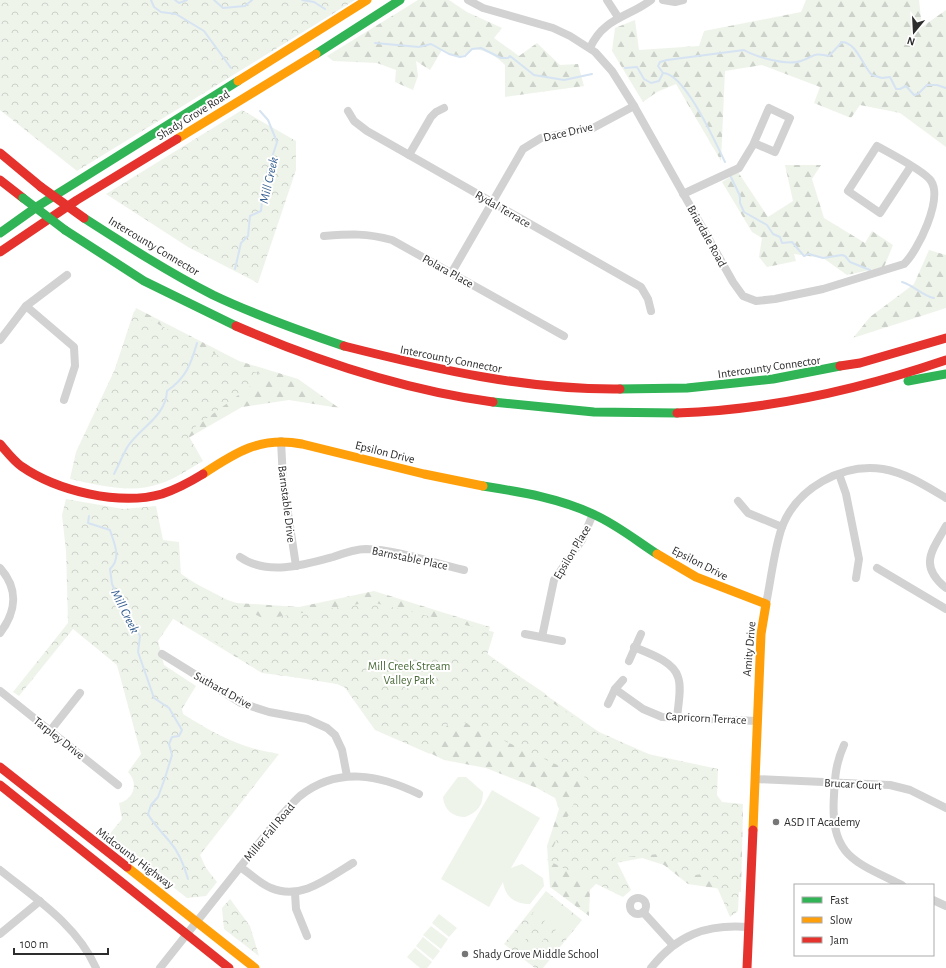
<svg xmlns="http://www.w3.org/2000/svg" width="946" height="968" viewBox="0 0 946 968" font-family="'Alegreya Sans',sans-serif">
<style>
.forest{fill:url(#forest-firs)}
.park{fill:url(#park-crowns)}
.pitch{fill:#eef4ea}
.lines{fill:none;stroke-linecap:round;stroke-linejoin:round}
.stream{stroke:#d6e3f2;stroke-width:2}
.street{stroke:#d2d2d2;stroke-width:8}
.fast{stroke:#30b455;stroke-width:9}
.slow{stroke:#ff9f0a;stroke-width:9}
.jam{stroke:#e5322d;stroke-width:9}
.fast-bridge{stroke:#30b455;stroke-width:9}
.jam-bridge{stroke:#e5322d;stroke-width:9}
.poi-dot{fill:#767676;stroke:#fff;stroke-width:1.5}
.labels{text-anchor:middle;stroke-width:4;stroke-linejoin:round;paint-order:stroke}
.street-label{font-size:12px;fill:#2d2d2d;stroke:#fff}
.park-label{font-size:12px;fill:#486a38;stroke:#fff}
.poi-label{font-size:12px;fill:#2d2d2d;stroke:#fff;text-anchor:start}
.water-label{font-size:13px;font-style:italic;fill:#386192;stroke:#fff}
</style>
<defs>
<pattern id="forest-firs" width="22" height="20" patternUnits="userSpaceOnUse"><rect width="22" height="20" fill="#eef4ea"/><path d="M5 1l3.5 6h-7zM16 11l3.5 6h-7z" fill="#ccd2c9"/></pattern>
<pattern id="park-crowns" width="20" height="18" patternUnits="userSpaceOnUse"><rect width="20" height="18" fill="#eef4ea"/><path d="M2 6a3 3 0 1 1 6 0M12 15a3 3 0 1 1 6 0" fill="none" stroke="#ccd2c9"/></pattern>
</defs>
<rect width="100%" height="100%" fill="#fff"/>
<!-- forest -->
<g class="forest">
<path d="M418 0H449L467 12 502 28 494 38 519 56 537 43 560 65 578 64 584 86 505 97V65C495 55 486 50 472 49 460 60 455 57 442 50L430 70 416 61 418 76 413 90 395 82 396 70 377 63 333 61 327 56Z"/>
<path d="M806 0H919L922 27 946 10V147L900 113 860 105 851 118 814 103 820 87 762 65 725 71 721 161 676 84 657 92 643 102 612 51 615 28 635 20 639 50 699 46 704 31 801 12Z"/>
<path d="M785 165H821L812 179 824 218 865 243 872 231 893 245 884 267 847 275 823 258 794 254 796 261 767 267 759 257 762 238 752 232 722 182 738 172 768 217 793 201Z"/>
<path d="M929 250 946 255V308L853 338 870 317 914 284Z"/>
<path d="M136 308 239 361 298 379 339 408 289 400 242 407 190 437 147 486 79 474Z"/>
<path d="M159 559 214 596 237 603 299 607 374 591 490 627 483 651 599 732 653 756 709 810 743 811 741 892 688 884 664 865 642 858 616 863 590 890 589 916 550 887 547 846 559 809 555 798 537 788 486 768 444 760 394 735 364 697 333 682 262 673 134 595Z"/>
</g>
<!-- park -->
<g class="park">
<path d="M0 0H355L77 171 0 110Z"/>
<path d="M242 110 296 141V170L258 283 188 247 106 194Z"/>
<path d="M134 311 206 350 264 376 187 433 203 461C189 469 175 479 159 484 131 494 98 485 70 479L76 452 115 369Z"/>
<path d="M66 499 123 509 156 506 163 540 179 542 181 576 264 619 371 602 494 632 487 655 546 694 544 697 597 733 648 754 718 769 717 795 722 802 743 804 738 911 730 917 711 873 687 876 659 854 615 858 631 890 623 897 547 860 586 778 452 717 430 754 375 730 343 685 262 672 175 616 158 641 164 665 196 686 182 709 183 714C215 734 240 748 279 754L200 855 206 868 217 882 206 896 187 898 108 836 122 819 119 803C134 799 139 783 128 772L141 754 117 665 73 629 19 696 13 692 68 623 66 551 62 515Z"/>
<path d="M546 891 582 920 543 968H535L504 944Z"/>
<path d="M230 899 250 926 259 956 224 929 222 908Z"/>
</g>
<!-- pitch -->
<g class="pitch">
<path d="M458 777H466L483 792C483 805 478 812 465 817 453 817 444 810 443 797Z"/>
<path d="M492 790 540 818 511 868 522 864 543 878 544 886 530 904C515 904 505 897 503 882L489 907 441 879Z"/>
<path d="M546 897 555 903 540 921 532 914Z"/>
<path d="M557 905 565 912 551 929 543 923Z"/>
<path d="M439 914 457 928 449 937 432 923Z"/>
<path d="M568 914 576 920 562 938 554 932Z"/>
<path d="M525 924 533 930 519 948 511 941Z"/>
<path d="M431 926 448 939 441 949 423 935Z"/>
<path d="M536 932 544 939 530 956 522 950Z"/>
<path d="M423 937 440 951 433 960 416 946Z"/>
<path d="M546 941 555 947 541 965 532 959Z"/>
<path d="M415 948 432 962 427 968H420L407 957Z"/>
</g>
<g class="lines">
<!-- stream -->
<g class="stream">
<path d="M151 0 154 7 161 12 176 14 204 31 231 68"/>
<path d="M175 0 179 3 187 0"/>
<path d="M214 0 223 8 245 6 252 0"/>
<path d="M302 0 314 2 325 9"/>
<path d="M375 43 419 47 431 44 449 54 460 57 465 56 472 49 481 48 501 58H508L510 56 534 75 564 80 592 74"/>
<path d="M625 68 637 67 644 79 651 83 659 81 663 73 658 66 660 62 667 60 744 50C756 57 787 66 801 61 815 56 813 52 829 56L842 42C857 43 862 65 872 75L882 78 890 77 896 89H900L906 86 914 95 918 94 927 85H937L946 88"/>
<path d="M663 73C685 73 716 144 725 162"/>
<path d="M731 177 740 196V203L744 212 767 225 773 234 780 237 782 243 792 242 804 256 809 254 823 258 842 255 845 256 850 262 870 270"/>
<path d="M235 269 241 243 248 236 250 216 261 211 264 182 277 142 268 120 260 111"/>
<path d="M902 282C913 285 923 296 934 298"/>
<path d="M114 474C119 465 123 454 128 446 141 427 166 416 167 391 186 378 191 364 197 343"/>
<path d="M89 516 88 523 110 530C114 543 122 558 110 569L112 584 123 608 140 636 138 652 154 698 169 708 182 730 179 736 172 737 169 744 172 755 165 778 158 797 151 805 148 814C154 825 162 832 170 842 179 852 184 865 188 879"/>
</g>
<!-- street -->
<g class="street">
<path d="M468 0 483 8 553 28 570 36 595 52 612 71 634 106 733 282 743 296 756 301 775 299 823 289 904 264C918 251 943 199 931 181 926 172 888 152 877 146L848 191 880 213 911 166"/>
<path d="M607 0 618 17"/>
<path d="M663 0 675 2 683 0"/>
<path d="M590 48C603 18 629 17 651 0"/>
<path d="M348 111 354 121 367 131 641 287 648 299 651 311"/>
<path d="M409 155 431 117 436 112 444 108"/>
<path d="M683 194 739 168 753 145 769 108 790 118 775 152 754 143"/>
<path d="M324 236C351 234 366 233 392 240L564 336"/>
<path d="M452 272 523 149 541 138 593 128 634 106"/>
<path d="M26 306 74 347 75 366 64 400"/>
<path d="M0 340 26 306 67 275"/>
<path d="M281 441 283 480 296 566"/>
<path d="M839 474 846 494 859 559 856 578"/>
<path d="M738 501 748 513 782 527"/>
<path d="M946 526C931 552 919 566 946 588"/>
<path d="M240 557C267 576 304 565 333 557 344 553 355 549 366 549 399 550 432 563 464 570"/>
<path d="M0 568C19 589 16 612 0 633"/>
<path d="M877 568 946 609"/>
<path d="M766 604C771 580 774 550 782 527 797 488 842 463 883 469 906 473 926 486 946 498"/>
<path d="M525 634 562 641"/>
<path d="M542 637 554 580 582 540 593 514"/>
<path d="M634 647C648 653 673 661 678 677 682 688 678 705 677 718"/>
<path d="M162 654 241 703 269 712 307 719 327 728 335 735 342 750 347 776"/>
<path d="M629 661 641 634"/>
<path d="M615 689 643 709 662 717 757 721"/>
<path d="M0 691 118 785"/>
<path d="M608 704 615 689 623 680"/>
<path d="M50 731 80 693"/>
<path d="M844 745C836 763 835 775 834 795 830 856 853 861 902 885"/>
<path d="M755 779 890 785 910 790 946 808"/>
<path d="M240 867C250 873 260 884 271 888 301 901 328 878 353 863"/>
<path d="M0 870C35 898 77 925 96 968"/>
<path d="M295 893 296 909 307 936"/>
<circle cx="638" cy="906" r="8"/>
<path d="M933 900 946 906"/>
<path d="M643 912 673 945"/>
<path d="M0 934 40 901"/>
<path d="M160 968 279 818C286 811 293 802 300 796 338 766 380 775 419 794"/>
<path d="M651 968C677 935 706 924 748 927"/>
</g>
<!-- fast -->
<g class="fast">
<path d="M316 54 400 0"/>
<path d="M84 218C126 245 168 272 213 295 255 315 300 331 344 346"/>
<path d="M65 230 144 281 236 326"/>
<path d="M0 233 38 206 238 81"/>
<path d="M908 381 946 374"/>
<path d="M620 389 687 388 773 379 840 366"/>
<path d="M493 402 594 412 677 413"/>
<path d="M483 486C521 492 560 498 595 515 617 525 637 541 657 554"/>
</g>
<!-- slow -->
<g class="slow">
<path d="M238 81 367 0"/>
<path d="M177 139 316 54"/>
<path d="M203 474C236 452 261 436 302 444L424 474 483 486"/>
<path d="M657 554 696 577 766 604 761 634 753 830"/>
<path d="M127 867 255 968"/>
</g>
<!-- jam -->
<g class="jam">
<path d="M0 153 41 187"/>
<path d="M0 180 23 198"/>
<path d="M0 252 77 200 177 139"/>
<path d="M236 326C319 362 403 390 493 402"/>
<path d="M344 346C435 369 525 390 620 389"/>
<path d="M840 366 860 363 946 338"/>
<path d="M677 413C769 410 858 390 946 360"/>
<path d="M0 444C7 452 13 460 21 466 57 491 119 506 162 494 177 489 190 482 203 474"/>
<path d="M0 767 127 867"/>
<path d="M0 785 229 968"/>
<path d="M747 968 753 830"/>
</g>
<!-- fast-bridge -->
<path class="fast-bridge" d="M23 198 65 230"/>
<!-- jam-bridge -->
<path class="jam-bridge" d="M41 187 84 218"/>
</g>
<!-- markers -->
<g class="poi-dot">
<circle cx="776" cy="822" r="4"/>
<circle cx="465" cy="954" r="4"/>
</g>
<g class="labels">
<!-- street labels -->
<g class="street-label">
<text transform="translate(193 115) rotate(-32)" y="4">Shady Grove Road</text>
<text transform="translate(568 132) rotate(-13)" y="4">Dace Drive</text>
<text transform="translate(503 209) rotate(30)" y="4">Rydal Terrace</text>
<text transform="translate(707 236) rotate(61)" y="4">Briardale Road</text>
<text transform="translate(154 246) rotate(31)" y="4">Intercounty Connector</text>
<text transform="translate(448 271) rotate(29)" y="4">Polara Place</text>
<text transform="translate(451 359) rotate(11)" y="4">Intercounty Connector</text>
<text transform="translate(769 367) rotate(-8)" y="4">Intercounty Connector</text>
<text transform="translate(385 452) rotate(14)" y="4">Epsilon Drive</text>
<text transform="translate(287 504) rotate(83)" y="4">Barnstable Drive</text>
<text transform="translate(572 552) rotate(-59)" y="4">Epsilon Place</text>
<text transform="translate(410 558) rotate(12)" y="4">Barnstable Place</text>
<text transform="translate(700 563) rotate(27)" y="4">Epsilon Drive</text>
<text transform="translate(749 649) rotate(-85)" y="4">Amity Drive</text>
<text transform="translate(223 690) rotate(29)" y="4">Suthard Drive</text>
<text transform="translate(706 718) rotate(3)" y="4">Capricorn Terrace</text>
<text transform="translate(59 738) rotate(38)" y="4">Tarpley Drive</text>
<text transform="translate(853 784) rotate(3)" y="4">Brucar Court</text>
<text transform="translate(269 832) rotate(-50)" y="4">Miller Fall Road</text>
<text transform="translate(135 858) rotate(37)" y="4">Midcounty Highway</text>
</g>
<!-- park labels -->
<g class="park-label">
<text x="409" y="670">Mill Creek Stream<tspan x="409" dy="14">Valley Park</tspan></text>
</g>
<!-- poi labels -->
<g class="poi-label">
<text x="784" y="826">ASD IT Academy</text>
<text x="473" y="958">Shady Grove Middle School</text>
</g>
<!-- water labels -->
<g class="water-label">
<text transform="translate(268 180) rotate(-77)" y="5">Mill Creek</text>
<text transform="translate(126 611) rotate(63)" y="5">Mill Creek</text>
</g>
</g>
<!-- legend -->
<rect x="794" y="884" width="140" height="72" fill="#ffffff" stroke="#ababab"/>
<rect x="802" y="897" width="20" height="6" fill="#30b455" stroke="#ababab"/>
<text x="830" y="904" font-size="12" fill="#2d2d2d">Fast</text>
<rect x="802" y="917" width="20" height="6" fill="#ff9f0a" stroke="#ababab"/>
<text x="830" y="924" font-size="12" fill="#2d2d2d">Slow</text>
<rect x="802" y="937" width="20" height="6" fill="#e5322d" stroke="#ababab"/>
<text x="830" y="944" font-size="12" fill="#2d2d2d">Jam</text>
<!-- north arrow -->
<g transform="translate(914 32) rotate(198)" stroke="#ffffff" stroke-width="3" paint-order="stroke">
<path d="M0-3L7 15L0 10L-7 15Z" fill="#2d2d2d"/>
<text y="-6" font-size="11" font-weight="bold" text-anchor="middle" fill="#2d2d2d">N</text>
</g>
<!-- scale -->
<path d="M14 948v6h94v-6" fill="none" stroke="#2d2d2d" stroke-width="2"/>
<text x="20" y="948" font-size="12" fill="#2d2d2d" stroke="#ffffff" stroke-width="3" paint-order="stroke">100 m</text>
</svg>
